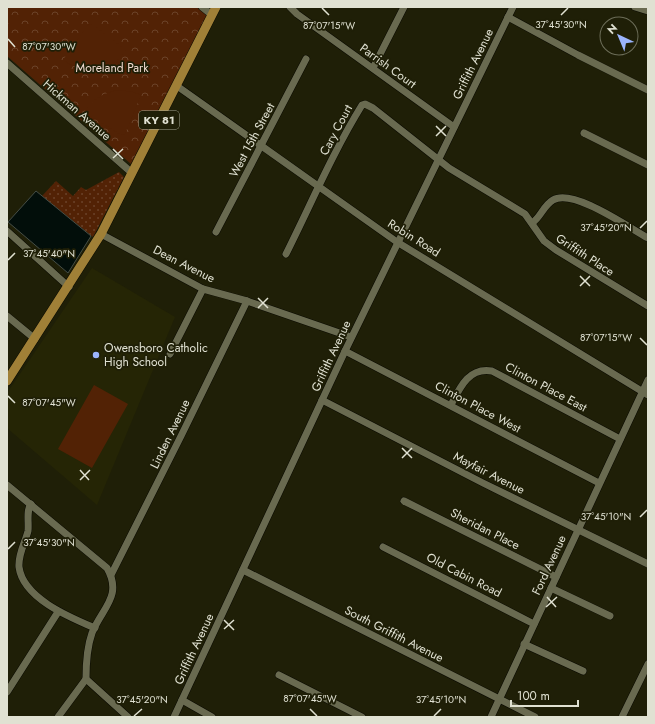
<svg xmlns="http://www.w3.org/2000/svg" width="655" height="724" viewBox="0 0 655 724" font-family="Jost,sans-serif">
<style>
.built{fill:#252505}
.grass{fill:url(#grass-dots)}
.park{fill:url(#park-crowns)}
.pitch{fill:#522205}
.water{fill:#020e0a;stroke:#454d46}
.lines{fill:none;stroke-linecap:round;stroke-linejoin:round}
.minor-casing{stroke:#090900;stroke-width:8}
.major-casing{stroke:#090900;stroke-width:10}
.minor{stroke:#696a50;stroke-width:7}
.major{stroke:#a08037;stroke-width:9}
.ticks{fill:none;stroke:#e0e1d2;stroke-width:1.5}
.poi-dot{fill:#9bb4fd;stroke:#1f1f07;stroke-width:1.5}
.labels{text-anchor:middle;stroke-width:3.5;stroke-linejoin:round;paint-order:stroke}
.shield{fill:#1f1f07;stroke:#a6a795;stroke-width:1}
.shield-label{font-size:11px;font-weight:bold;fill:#e0e1d2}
.street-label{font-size:12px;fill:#e0e1d2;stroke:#1f1f07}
.park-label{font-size:12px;fill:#f2dcd2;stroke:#1f1f07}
.poi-label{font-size:12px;fill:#e0e1d2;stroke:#1f1f07;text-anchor:start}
.ticks-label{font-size:10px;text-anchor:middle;fill:#e0e1d2;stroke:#1f1f07;stroke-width:3.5;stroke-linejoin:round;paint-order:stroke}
</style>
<defs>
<pattern id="grass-dots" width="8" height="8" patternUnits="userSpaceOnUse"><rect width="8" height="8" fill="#522205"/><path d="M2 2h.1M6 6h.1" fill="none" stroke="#6b4229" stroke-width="1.8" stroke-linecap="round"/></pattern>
<pattern id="park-crowns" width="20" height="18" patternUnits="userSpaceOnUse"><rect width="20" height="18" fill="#522205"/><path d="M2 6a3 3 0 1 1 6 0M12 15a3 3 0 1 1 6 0" fill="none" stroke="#6b4229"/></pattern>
</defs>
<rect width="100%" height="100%" fill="#1f1f07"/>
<!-- built -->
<path class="built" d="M92 268 175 317 97 505 7 428V393Z"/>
<!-- grass -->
<path class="grass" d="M119 172 124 177 93 237 42 196 56 181 73 196 81 187 86 190Z"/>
<!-- park -->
<path class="park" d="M7 7H197L207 16 131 164 7 56Z"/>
<!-- pitch -->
<g class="pitch">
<path d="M92 24 126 50C110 73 85 75 63 60L88 25Z"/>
<path d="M118 90 133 92 141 95 125 134 121 135 84 112C93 99 103 93 118 90Z"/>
<path d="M94 385 128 404 92 468 58 449Z"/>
</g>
<!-- water -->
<path class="water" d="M36 191 91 236 68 273 8 222Z"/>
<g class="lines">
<!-- minor casing -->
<g class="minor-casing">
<g id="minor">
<path d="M202 7 212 15"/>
<path d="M290 7 297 14 454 127"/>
<path d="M635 7 648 11"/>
<path d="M508 17 578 55 648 90"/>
<path d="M7 63 132 173"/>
<path d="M373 68 404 7"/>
<path d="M177 86 397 242 648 395"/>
<path d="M584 133 648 165"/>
<path d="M532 223C541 217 543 206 553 200 573 188 628 227 648 238"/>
<path d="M7 231 69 287"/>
<path d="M216 232 306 59"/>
<path d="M101 234 203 289 247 301 351 337"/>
<path d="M286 254C311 204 333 152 362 105L365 104 373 108 449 168 525 214 544 241 556 250 648 306"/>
<path d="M7 316 35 339"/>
<path d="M345 351 599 483"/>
<path d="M170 354 203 289"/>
<path d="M322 400 483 483 648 564"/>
<path d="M451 405C460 387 469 367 492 371L620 439"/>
<path d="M7 485 107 568C123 596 102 608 92 633 87 647 86 664 86 679L128 717"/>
<path d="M404 501 556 577"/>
<path d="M31 504C26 511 29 522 28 531 25 543 18 554 19 567 23 598 69 617 95 628"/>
<path d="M383 547 534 624"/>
<path d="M243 570 535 717"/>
<path d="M111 575 181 436 247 301"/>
<path d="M551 588 610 616"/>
<path d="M524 644 583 671"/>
<path d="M279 675 362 717"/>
<path d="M7 692 58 612"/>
<path d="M182 700 212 717"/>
<path d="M58 717 86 679"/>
<path d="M174 717 345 351 513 7"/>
<path d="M491 717 648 380"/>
<path d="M622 717 648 664"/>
</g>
</g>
<!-- major casing -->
<g class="major-casing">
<path id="major" d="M7 381 101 234 216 7"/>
</g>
<!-- minor -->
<use href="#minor" class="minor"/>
<!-- major -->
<use href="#major" class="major"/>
</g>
<!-- ticks -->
<path class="ticks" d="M322 8 329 15M561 15 568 8M8 39 15 47M436 126 446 136M436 136 446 126M113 149 123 159M113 158 123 149M640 228 647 221M8 260 15 253M580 276 590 286M580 286 590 276M258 298 268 308M258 308 268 298M640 338 647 345M8 396 15 403M402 448 412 458M402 458 412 448M80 470 89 480M80 480 90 470M640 517 647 510M8 549 15 542M547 597 556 607M546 607 557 597M224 620 234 630M224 629 234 620M310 709 317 716M134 716 142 709M434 716 441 709"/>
<!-- markers -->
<circle class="poi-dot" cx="96" cy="355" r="4"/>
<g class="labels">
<!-- shield labels -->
<rect class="shield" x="139" y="111" width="40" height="18" rx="3"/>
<g class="shield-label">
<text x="159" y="124">KY 81</text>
</g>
<!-- street labels -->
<g class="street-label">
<text transform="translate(473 64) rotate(-64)" y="4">Griffith Avenue</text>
<text transform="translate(388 66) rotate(36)" y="4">Parrish Court</text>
<text transform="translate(77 110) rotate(41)" y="4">Hickman Avenue</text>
<text transform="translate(336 130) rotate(-62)" y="4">Cary Court</text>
<text transform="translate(252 140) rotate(-62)" y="4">West 15th Street</text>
<text transform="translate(414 238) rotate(32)" y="4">Robin Road</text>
<text transform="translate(585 255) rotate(33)" y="4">Griffith Place</text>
<text transform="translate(184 264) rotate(27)" y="4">Dean Avenue</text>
<text transform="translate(331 356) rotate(-65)" y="4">Griffith Avenue</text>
<text transform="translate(546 387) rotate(28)" y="4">Clinton Place East</text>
<text transform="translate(478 407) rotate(28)" y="4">Clinton Place West</text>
<text transform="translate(170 434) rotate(-64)" y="4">Linden Avenue</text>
<text transform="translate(489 473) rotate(27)" y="4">Mayfair Avenue</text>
<text transform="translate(485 529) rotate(27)" y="4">Sheridan Place</text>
<text transform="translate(549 565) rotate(-65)" y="4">Ford Avenue</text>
<text transform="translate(464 575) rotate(27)" y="4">Old Cabin Road</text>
<text transform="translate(394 634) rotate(27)" y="4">South Griffith Avenue</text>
<text transform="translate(194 649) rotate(-65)" y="4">Griffith Avenue</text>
</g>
<!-- park labels -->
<g class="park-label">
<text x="112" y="72">Moreland Park</text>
</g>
<!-- poi labels -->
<g class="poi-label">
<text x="104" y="352">Owensboro Catholic<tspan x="104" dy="14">High School</tspan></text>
</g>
</g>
<g class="ticks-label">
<text x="561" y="28">37°45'30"N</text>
<text x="329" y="29">87°07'15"W</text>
<text x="49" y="50">87°07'30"W</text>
<text x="606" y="231">37°45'20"N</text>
<text x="49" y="257">37°45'40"N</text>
<text x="606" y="341">87°07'15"W</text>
<text x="49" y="406">87°07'45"W</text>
<text x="606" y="520">37°45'10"N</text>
<text x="49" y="546">37°45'30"N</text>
<text x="310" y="702">87°07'45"W</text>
<text x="142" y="703">37°45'20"N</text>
<text x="441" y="703">37°45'10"N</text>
</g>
<!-- border -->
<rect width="655" height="724" fill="none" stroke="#e0e1d2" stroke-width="16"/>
<!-- north arrow -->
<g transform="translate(619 36) rotate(316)"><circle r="19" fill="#1f1f07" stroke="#6c6d58"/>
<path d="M0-3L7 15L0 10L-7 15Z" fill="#9bb4fd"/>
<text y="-6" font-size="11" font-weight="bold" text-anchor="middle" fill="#e0e1d2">N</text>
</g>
<!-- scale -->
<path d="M511 700v6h67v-6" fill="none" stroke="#e0e1d2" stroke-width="2"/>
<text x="517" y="700" font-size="12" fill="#e0e1d2" stroke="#1f1f07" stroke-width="3" paint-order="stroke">100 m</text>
</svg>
